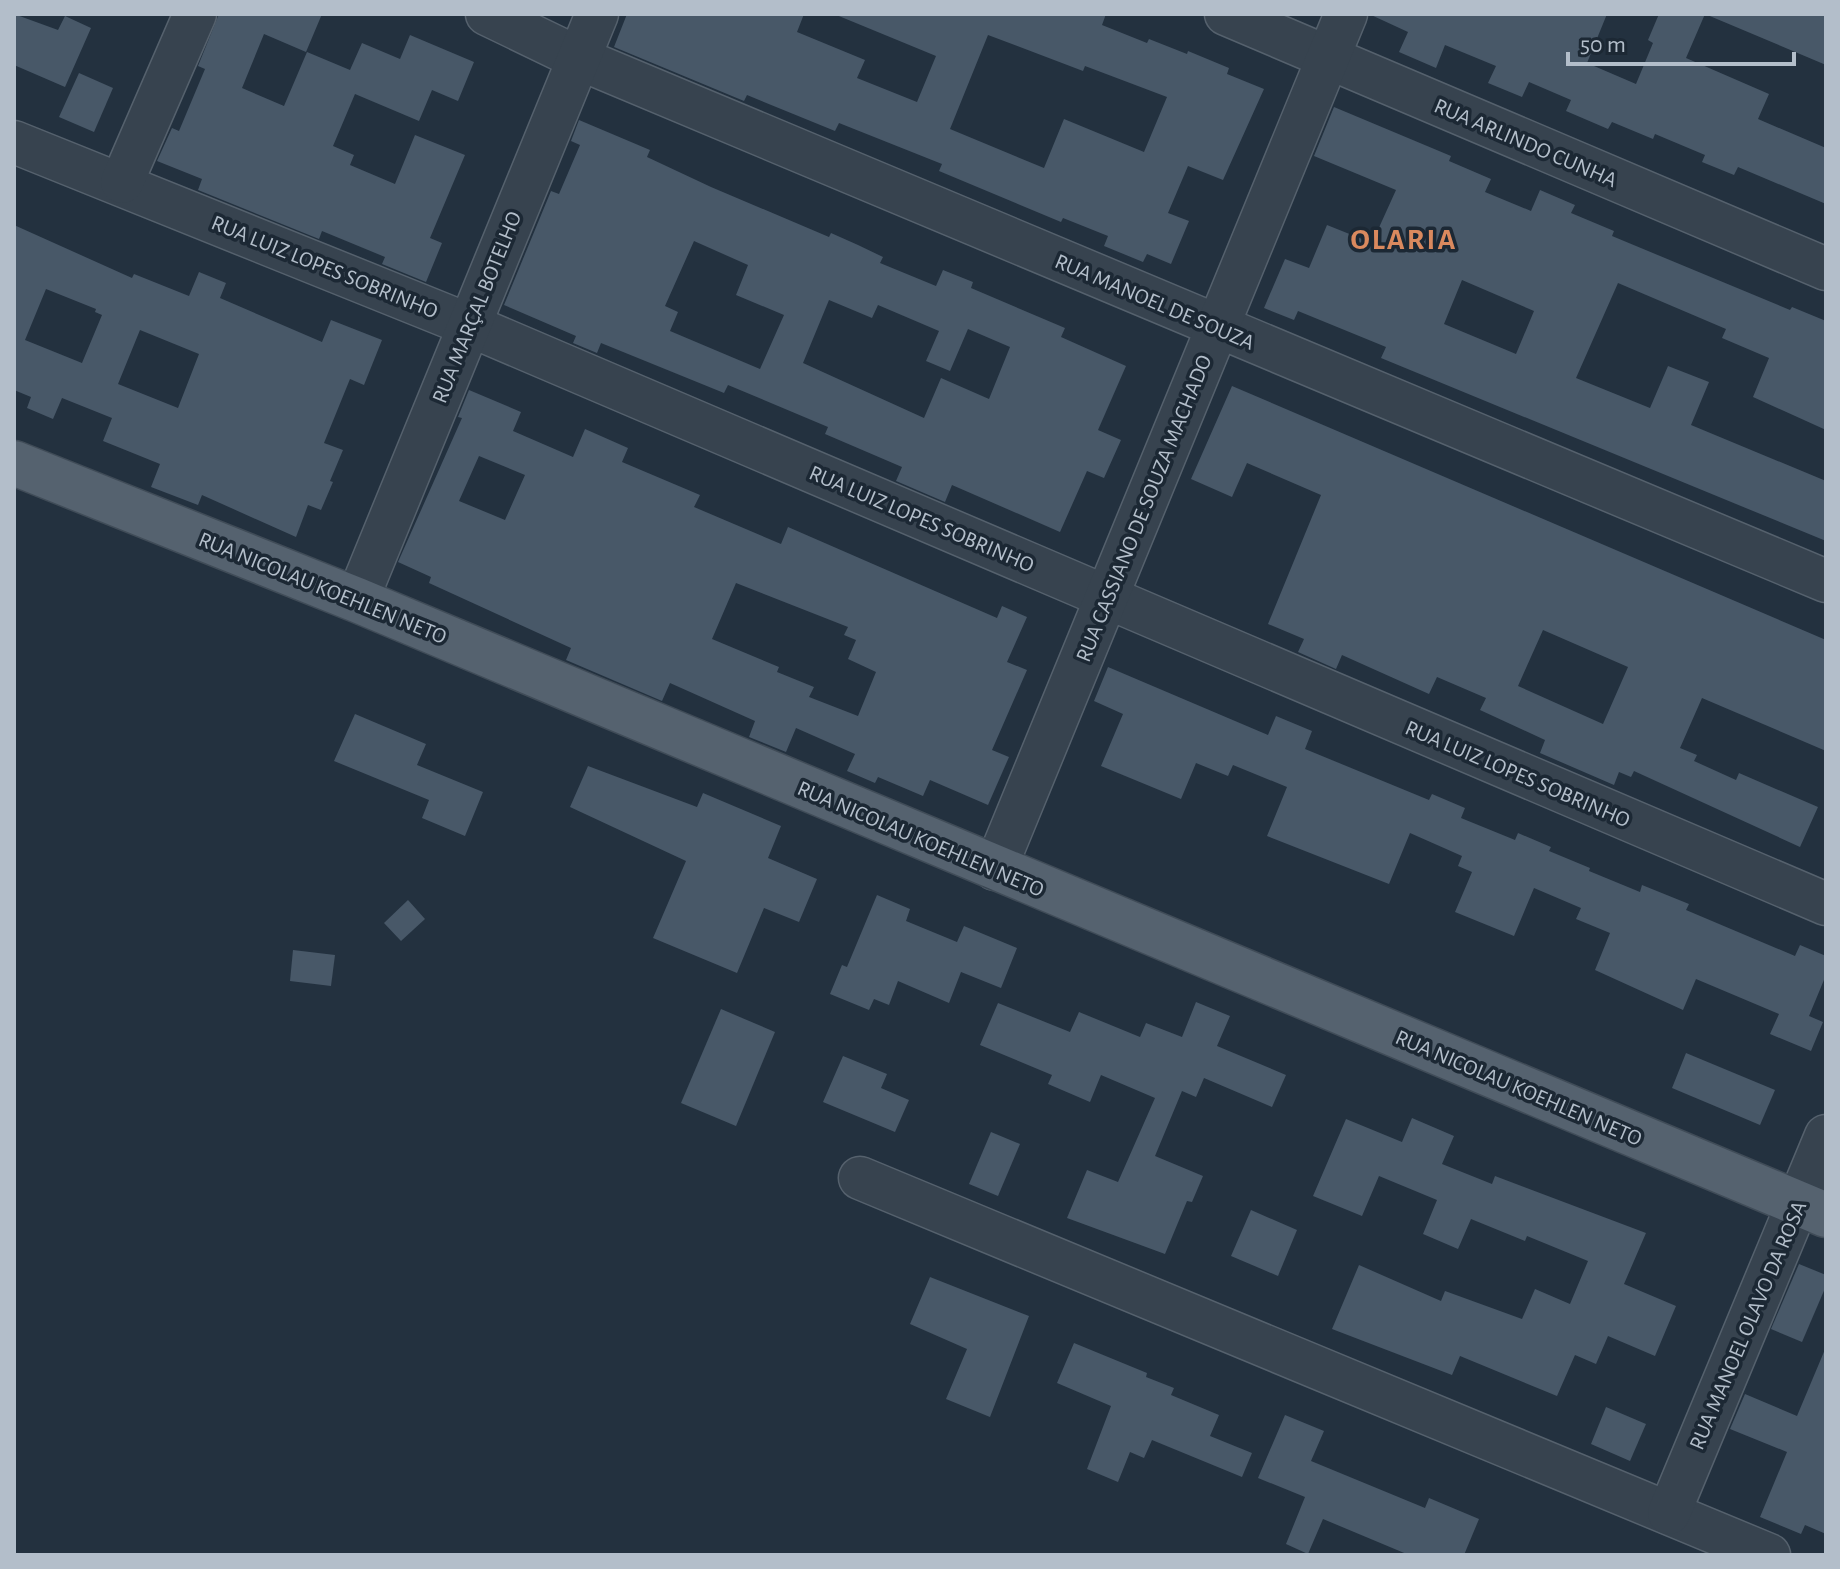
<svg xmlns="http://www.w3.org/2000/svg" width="1840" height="1569" viewBox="0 0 1840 1569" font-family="'Alegreya Sans',sans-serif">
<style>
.building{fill:#485868;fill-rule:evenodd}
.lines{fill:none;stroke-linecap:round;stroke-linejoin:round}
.minor-casing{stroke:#55616d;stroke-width:45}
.major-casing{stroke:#404c58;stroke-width:47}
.minor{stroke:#37434f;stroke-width:42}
.major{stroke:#55626f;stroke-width:44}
.labels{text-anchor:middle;stroke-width:7;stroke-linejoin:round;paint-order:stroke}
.street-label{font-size:22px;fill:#b3beca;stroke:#1c2834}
.district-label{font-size:30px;font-weight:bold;letter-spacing:2px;fill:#da895e;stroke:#1c2834}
</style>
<rect width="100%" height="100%" fill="#23313f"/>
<!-- building -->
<g class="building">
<path d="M14 14 58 30 65 16 91 28 65 87 14 65Z"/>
<path d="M219 14H322L306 52 264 34 242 88 284 106 307 52 350 70 362 43 400 59 410 35 474 62 458 101 432 90 419 121 355 94 333 146 354 155 350 165 395 184 415 135 465 155 430 238 442 243 426 282 382 264 385 257 322 231 319 239 198 190 202 179 157 161 172 128 179 131 205 69 198 66Z"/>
<path d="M627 14H804L797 32 865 60 857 78 917 102 936 56 834 14H1106L1102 25 1147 43 1149 39 1187 54 1188 51 1229 68 1227 74 1264 89 1223 180 1188 166 1168 213 1189 221 1171 264 1147 254 1143 262 1104 246 1108 236 1063 218 1061 222 939 171 942 164 839 123 835 131 747 95 744 101 614 47ZM988 35 1083 71 1085 66 1167 97 1144 152 1064 119 1044 168 950 129Z"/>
<path d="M1369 14H1607L1587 63 1636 84 1653 43 1648 40 1659 14H1826V65L1705 14 1686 58 1769 94 1758 119 1826 148V204L1738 167 1734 175 1702 162 1705 155 1655 134 1653 139 1612 122 1608 129 1566 111 1571 100 1529 82 1522 97 1488 83 1496 66 1445 45 1436 68 1399 52 1408 32Z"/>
<path d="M79 73 113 88 94 132 59 117Z"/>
<path d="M1334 107 1451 156 1449 161 1491 179 1485 192 1531 211 1540 190 1575 205 1571 213 1614 231 1612 236 1790 310 1792 307 1826 321V430L1753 397 1769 358 1722 338 1726 329 1618 283 1576 378 1650 408 1668 366 1709 382 1691 425 1826 481V541L1381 358 1386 347 1298 311 1294 320 1264 308 1285 259 1309 268 1327 225 1372 243 1396 190 1314 156ZM1462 280 1534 311 1516 354 1444 324Z"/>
<path d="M579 120 650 150 647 157 711 187 829 237 831 233 858 245 883 257 880 263 936 286 943 270 973 282 971 288 1065 328 1061 337 1126 366 1098 430 1121 440 1104 478 1087 471 1060 532 952 485 945 502 896 481 902 467 825 434 828 427 728 385 724 393 601 343 597 353 573 343 576 336 504 305 551 191 559 194 580 145 571 141ZM694 241 748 265 736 295 784 315 760 369 670 331 678 312 665 306ZM829 300 872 318 878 305 939 331 926 361 950 371 968 329 1010 347 989 399 941 378 924 418 803 363Z"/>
<path d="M14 225 132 278 134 274 189 296 199 272 226 283 220 298 322 342 331 320 382 340 364 385 350 379 324 443 343 450 330 481 333 482 321 510 308 505 296 537 202 495 198 505 151 487 160 464 103 441 112 418 62 398 53 419 27 408 31 397 14 390ZM46 289 96 309 95 312 102 315 82 363 25 340ZM140 330 199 354 178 408 118 384Z"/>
<path d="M1232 386 1826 640V751L1702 698 1680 748 1697 755 1694 761 1736 780 1739 773 1818 807 1800 847 1634 771 1631 777 1619 772 1614 785 1540 753 1545 740 1480 710 1486 698 1437 677 1429 694 1342 655 1336 669 1298 652 1304 639 1268 624 1321 495 1247 463 1232 497 1191 479ZM1543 630 1628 667 1603 724 1518 686Z"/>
<path d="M469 390 521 412 513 431 573 457 585 429 628 448 622 462 700 495 694 507 781 544 788 527 997 618 1002 606 1027 617 1007 662 1027 670 992 750 1009 757 988 805 930 780 923 796 878 777 875 783 847 771 855 754 796 728 786 752 749 737 755 721 670 683 662 701 566 660 571 648 429 583 431 577 398 562 462 418 458 417ZM479 456 525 475 505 520 459 501ZM736 583 848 627 844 635 856 640 848 659 876 672 858 716 809 697 814 687 777 672 779 667 712 639Z"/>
<path d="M1108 667 1268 735 1276 716 1312 731 1305 749 1429 800 1432 794 1465 808 1461 818 1515 840 1518 833 1551 847 1549 851 1590 868 1589 871 1640 892 1642 885 1689 904 1686 910 1795 956 1800 945 1826 956V975L1809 1016 1823 1022 1811 1051 1770 1034 1779 1014 1696 979 1683 1010 1595 970 1610 933 1576 919 1581 908 1534 888 1514 936 1455 912 1472 872 1458 866 1462 856 1410 833 1389 884 1267 836 1287 787 1233 765 1228 776 1196 763 1181 799 1101 766 1123 714 1094 701Z"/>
<path d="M355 714 426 744 417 765 483 792 465 836 422 818 429 800 334 761Z"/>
<path d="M588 766 697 807 703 793 781 826 768 858 817 879 799 922 764 908 737 973 653 938 686 861 570 807Z"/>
<path d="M877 895 910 909 906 921 957 942 964 926 1017 948 1001 988 961 972 949 1003 898 981 889 1005 874 999 869 1010 830 994 842 965 847 967Z"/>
<path d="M408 900 425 919 401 941 384 923Z"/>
<path d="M293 950 335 955 331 986 290 981Z"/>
<path d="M1196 1002 1230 1016 1217 1046 1286 1075 1272 1107 1204 1078 1196 1097 1182 1091 1155 1156 1203 1176 1192 1202 1187 1201 1165 1254 1067 1218 1087 1170 1118 1182 1155 1098 1101 1075 1090 1102 1048 1084 1052 1075 980 1045 998 1003 1070 1032 1079 1012 1140 1037 1146 1023 1182 1037Z"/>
<path d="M721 1009 775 1032 736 1126 681 1103Z"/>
<path d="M1686 1053 1775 1090 1760 1125 1672 1088Z"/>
<path d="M843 1056 887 1074 881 1088 909 1100 895 1132 823 1102Z"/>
<path d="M1412 1118 1454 1136 1442 1164 1492 1184 1495 1176 1646 1233 1624 1284 1676 1306 1655 1356 1608 1336 1596 1364 1575 1355 1557 1396 1460 1356 1452 1375 1332 1329 1359 1265 1441 1301 1445 1291 1522 1319 1535 1289 1570 1304 1588 1261 1527 1236 1525 1241 1471 1219 1458 1249 1423 1234 1437 1200 1379 1176 1362 1216 1313 1196 1346 1119 1402 1142Z"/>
<path d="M991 1132 1020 1144 998 1196 969 1184Z"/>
<path d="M1251 1210 1297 1230 1278 1276 1231 1256Z"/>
<path d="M1799 1264 1826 1275V1286L1802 1342 1771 1329Z"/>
<path d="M930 1277 1029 1316 990 1417 946 1399 967 1349 910 1324Z"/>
<path d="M1074 1343 1147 1373 1146 1377 1174 1388 1171 1395 1219 1415 1210 1436 1252 1453 1242 1477 1152 1440 1144 1458 1130 1452 1118 1482 1087 1469 1111 1406 1057 1383Z"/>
<path d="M1826 1347V1534L1805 1525 1801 1534 1760 1517 1787 1452 1730 1429 1745 1394 1797 1416Z"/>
<path d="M1606 1407 1646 1424 1630 1461 1591 1444Z"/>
<path d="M1285 1415 1324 1431 1311 1461 1425 1508 1429 1498 1479 1519 1464 1555H1409L1323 1519 1308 1554 1286 1544 1305 1497 1258 1478Z"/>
</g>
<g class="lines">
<!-- minor casing -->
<g class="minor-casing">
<g id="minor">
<path d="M487 14 578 58 1826 581"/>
<path d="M1226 14 1826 269"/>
<path d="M14 142 469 325 1826 904"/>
<path d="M122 182 195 14"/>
<path d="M357 600 597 14"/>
<path d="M995 869 1346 14"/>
<path d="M860 1178 1769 1555"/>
<path d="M1669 1513 1826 1136"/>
</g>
</g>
<!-- major casing -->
<g class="major-casing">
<path id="major" d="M14 463 357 600 1826 1215"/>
</g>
<!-- minor -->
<use href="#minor" class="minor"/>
<!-- major -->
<use href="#major" class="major"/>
</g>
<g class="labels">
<!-- street labels -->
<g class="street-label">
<text transform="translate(1526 142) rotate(23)" y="8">RUA ARLINDO CUNHA</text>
<text transform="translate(325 266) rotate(22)" y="8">RUA LUIZ LOPES SOBRINHO</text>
<text transform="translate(1155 301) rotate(23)" y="8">RUA MANOEL DE SOUZA</text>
<text transform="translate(476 307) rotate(-68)" y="8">RUA MARÇAL BOTELHO</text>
<text transform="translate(1143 508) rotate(-68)" y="8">RUA CASSIANO DE SOUZA MACHADO</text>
<text transform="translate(922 518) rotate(23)" y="8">RUA LUIZ LOPES SOBRINHO</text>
<text transform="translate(323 587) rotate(22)" y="8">RUA NICOLAU KOEHLEN NETO</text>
<text transform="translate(1518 773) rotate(23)" y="8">RUA LUIZ LOPES SOBRINHO</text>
<text transform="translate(921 838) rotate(23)" y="8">RUA NICOLAU KOEHLEN NETO</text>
<text transform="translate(1519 1087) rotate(23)" y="8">RUA NICOLAU KOEHLEN NETO</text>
<text transform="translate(1747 1325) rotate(-67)" y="8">RUA MANOEL OLAVO DA ROSA</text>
</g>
<!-- district labels -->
<g class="district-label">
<text x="1404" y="249">OLARIA</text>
</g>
</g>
<!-- border -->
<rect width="1840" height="1569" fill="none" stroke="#b3beca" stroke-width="32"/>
<!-- scale -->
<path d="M1568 52v12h226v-12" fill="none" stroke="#b3beca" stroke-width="4"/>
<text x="1580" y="52" font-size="24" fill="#b3beca" stroke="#1c2834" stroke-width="6" paint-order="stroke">50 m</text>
</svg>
